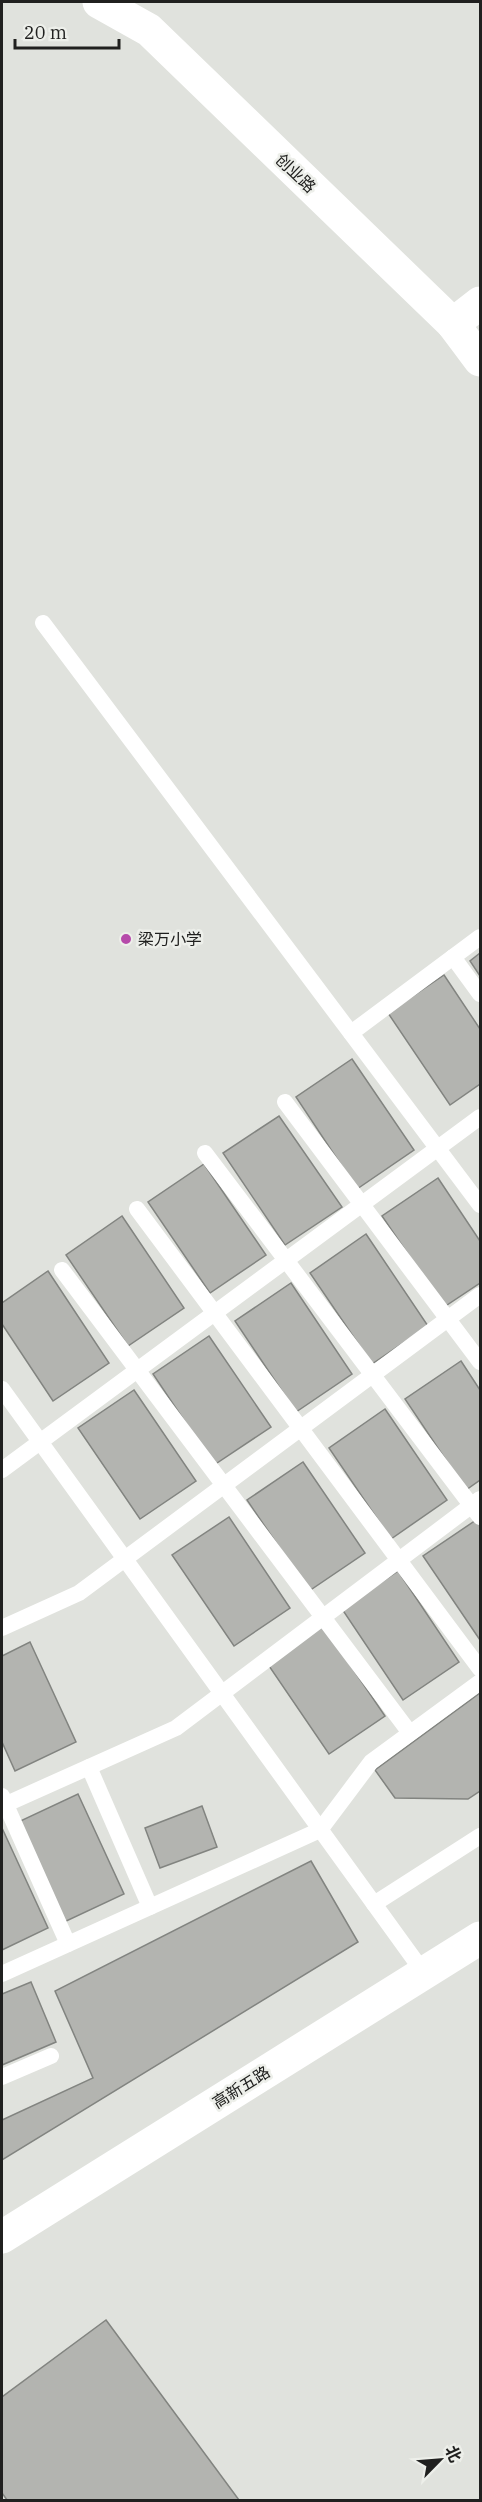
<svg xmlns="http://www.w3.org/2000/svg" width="482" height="2502" viewBox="0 0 482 2502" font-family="'IBM Plex Serif','Noto Sans SC',serif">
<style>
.building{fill:#b3b4b0;stroke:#828480;stroke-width:1.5}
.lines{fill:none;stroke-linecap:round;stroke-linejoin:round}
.service{stroke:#fff;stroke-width:16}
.minor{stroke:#fff;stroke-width:33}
.poi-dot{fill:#b64aaa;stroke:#edefea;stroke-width:2}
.labels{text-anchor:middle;stroke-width:5;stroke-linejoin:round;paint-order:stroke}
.street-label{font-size:16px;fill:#20201f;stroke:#edefea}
.poi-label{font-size:16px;fill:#20201f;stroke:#edefea;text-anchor:start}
</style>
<rect width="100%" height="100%" fill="#e0e2dd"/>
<!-- building -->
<g class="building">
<path d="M480 953V976L470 961Z"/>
<path d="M444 975 480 1029V1084L450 1105 388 1013Z"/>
<path d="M352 1059 414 1150 357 1189 296 1097Z"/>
<path d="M279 1116 342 1207 285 1245 223 1153Z"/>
<path d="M204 1164 266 1255 210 1293 148 1202Z"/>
<path d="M438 1178 480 1241V1283L444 1307 382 1216Z"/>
<path d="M122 1216 184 1308 128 1346 66 1255Z"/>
<path d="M366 1234 428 1326 372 1364 310 1273Z"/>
<path d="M48 1271 109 1363 53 1401 2 1324V1303Z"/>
<path d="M291 1283 352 1374 296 1412 235 1321Z"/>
<path d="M209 1336 271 1427 214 1465 153 1374Z"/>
<path d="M461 1361 480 1390V1480L466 1490 405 1399Z"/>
<path d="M134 1390 196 1481 140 1519 78 1428Z"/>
<path d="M385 1409 447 1500 391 1539 329 1448Z"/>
<path d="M303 1462 365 1553 309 1591 247 1500Z"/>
<path d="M229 1517 290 1608 234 1646 172 1555Z"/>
<path d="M479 1518 480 1520V1640L423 1556Z"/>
<path d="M398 1571 459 1662 403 1700 342 1609Z"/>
<path d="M323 1625 385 1716 329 1754 267 1663Z"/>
<path d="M30 1642 76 1742 15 1771 2 1742V1656Z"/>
<path d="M480 1693V1791L468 1799 395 1798 375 1770Z"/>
<path d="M78 1794 124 1894 62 1923 16 1823Z"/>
<path d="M202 1806 217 1847 160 1868 145 1828Z"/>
<path d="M2 1828 48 1928 2 1950Z"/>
<path d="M311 1861 358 1942 2 2160V2120L93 2078 55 1991Z"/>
<path d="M31 1982 56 2042 2 2065V1994Z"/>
<path d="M106 2320 239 2500H7L2 2493V2397Z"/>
</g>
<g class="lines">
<!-- service -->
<g class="service">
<path d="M43 623 480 1205"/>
<path d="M453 957 480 994"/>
<path d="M351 1033 480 937"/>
<path d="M285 1102 480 1362"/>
<path d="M205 1153 480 1517"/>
<path d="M137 1209 480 1669"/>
<path d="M62 1270 410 1733"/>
<path d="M2 1389 424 1973"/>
<path d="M2 1470 480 1117"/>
<path d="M2 1628 79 1593 480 1295"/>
<path d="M89 1767 150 1907"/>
<path d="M2 1796 68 1944"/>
<path d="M2 1806 176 1728 480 1499"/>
<path d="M374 1904 480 1836"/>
<path d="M2 1974 320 1830 371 1762 480 1682"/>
<path d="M2 2077 51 2056"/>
</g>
<!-- minor -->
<g class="minor">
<path d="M99 2 149 30 453 324 480 360"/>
<path d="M453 324 480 303"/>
<path d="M2 2237 480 1938"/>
</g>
</g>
<!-- markers -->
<circle class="poi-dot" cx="126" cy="939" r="6"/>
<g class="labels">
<!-- street labels -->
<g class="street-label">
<text transform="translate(296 173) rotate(44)" y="6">创业路</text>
<text transform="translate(241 2087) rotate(-32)" y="6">高新五路</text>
</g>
<!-- poi labels -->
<g class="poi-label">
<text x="138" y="945">梁万小学</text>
</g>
</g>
<!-- border -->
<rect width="482" height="2502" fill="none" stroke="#20201f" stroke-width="6"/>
<!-- north arrow -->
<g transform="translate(440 2460) rotate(65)" stroke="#edefea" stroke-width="4.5" paint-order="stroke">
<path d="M0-4.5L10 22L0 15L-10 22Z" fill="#20201f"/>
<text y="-9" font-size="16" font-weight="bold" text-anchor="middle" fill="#20201f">北</text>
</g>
<!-- scale -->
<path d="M15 39v9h104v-9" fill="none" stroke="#20201f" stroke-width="3"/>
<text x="24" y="39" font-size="18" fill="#20201f" stroke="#edefea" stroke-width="4.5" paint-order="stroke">20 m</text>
</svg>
